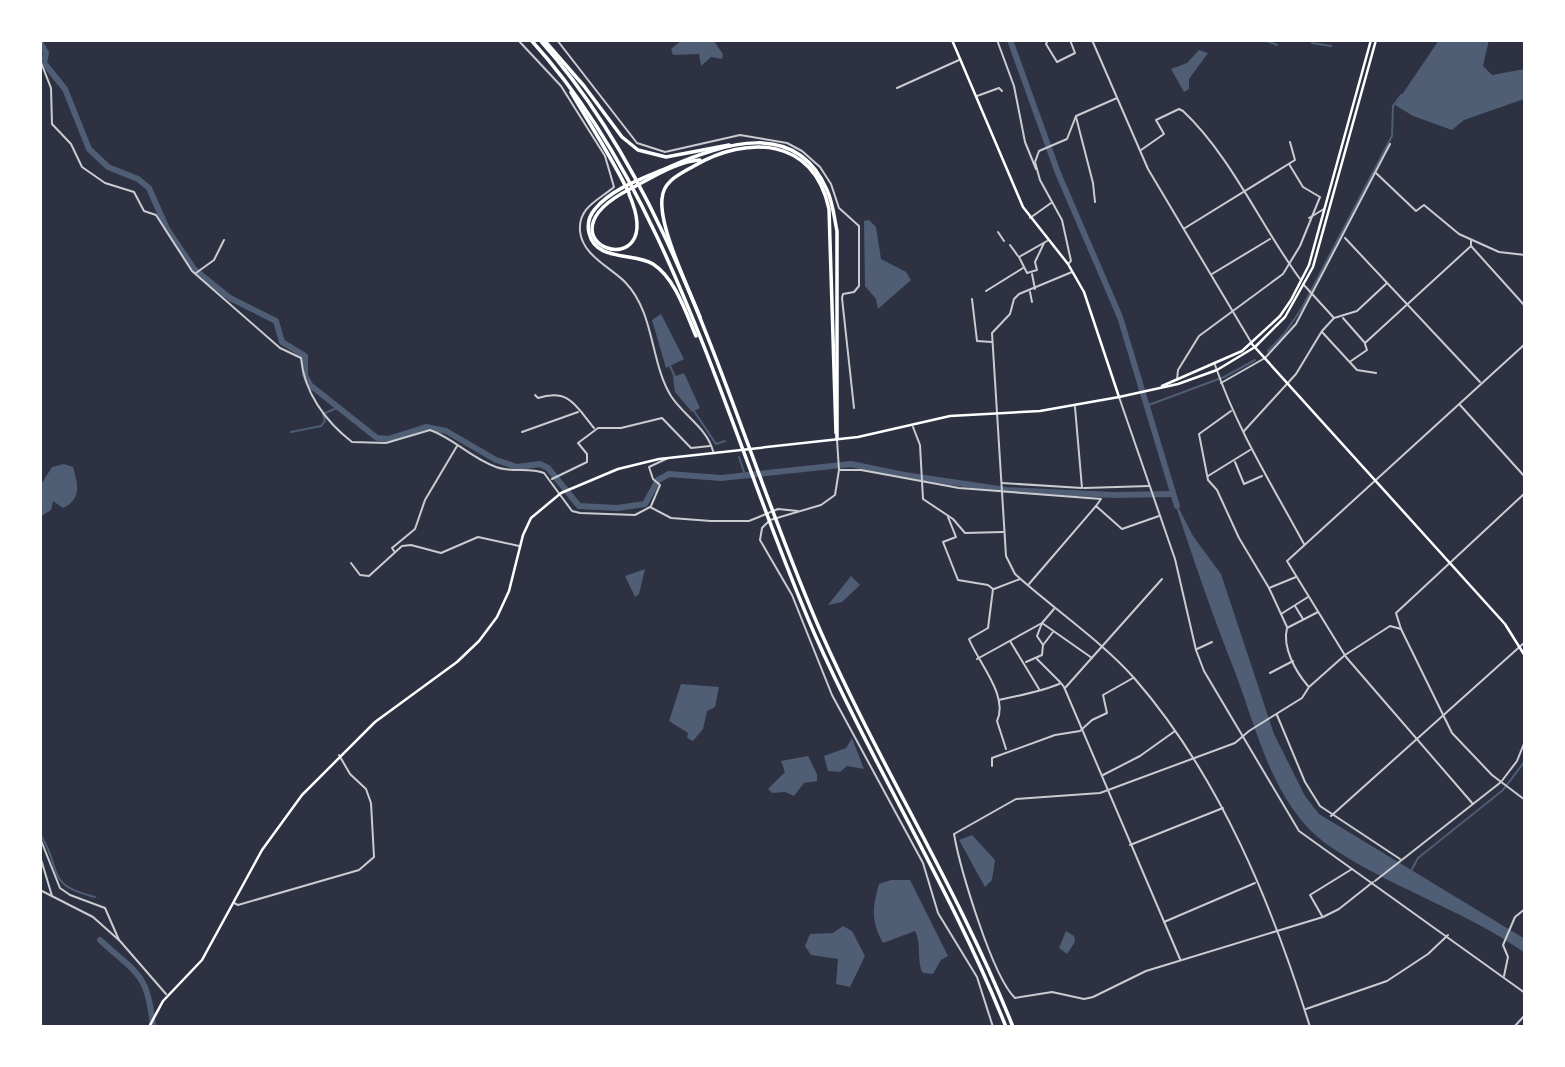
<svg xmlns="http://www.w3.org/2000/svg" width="1565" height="1067" viewBox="0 0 1565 1067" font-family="Inter,sans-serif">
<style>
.water{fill:#4f5d75}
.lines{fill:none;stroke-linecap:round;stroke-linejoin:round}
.stream{stroke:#4f5d75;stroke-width:2}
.river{stroke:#4f5d75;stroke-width:6}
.minor{stroke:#caccd0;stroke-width:2}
.tertiary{stroke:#caccd0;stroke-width:2}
.primary{stroke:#fff;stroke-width:2.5}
.motorway{stroke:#fff;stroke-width:3.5}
</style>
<rect width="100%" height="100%" fill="#2d3142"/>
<!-- water -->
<g class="water">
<path d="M682 40H713L723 54 722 59 711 57 701 66 699 54 673 55 671 49Z"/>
<path d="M1439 40H1489L1483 66 1492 75 1525 69 1524 99 1464 120 1452 130 1413 116 1395 105Z"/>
<path d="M1199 50 1208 53 1189 79V89L1184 92 1171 69 1187 63Z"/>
<path d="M869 220 876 227 881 259 906 272 911 280 878 309 876 299 865 286 864 221Z"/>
<path d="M661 314 684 359 666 368 652 320Z"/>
<path d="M684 373 700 408 692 412 675 392 673 377Z"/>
<path d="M64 464 73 467C78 484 82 499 63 508L53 501 51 510 40 517V486L52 467Z"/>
<path d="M1173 497 1193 536 1221 574 1274 734 1305 796 1319 814 1525 939V953C1463 909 1387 887 1325 843 1273 804 1257 730 1235 672 1212 614 1192 556 1173 497Z"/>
<path d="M645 569 639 594 635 597 625 576Z"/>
<path d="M851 576 860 585 842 602 828 605Z"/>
<path d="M681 684 719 687 715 707 707 711 703 729 693 741 687 738 688 733 669 721Z"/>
<path d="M852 738 864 769 847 766 840 772 828 771 824 756 846 748Z"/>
<path d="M808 756 817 774V781L804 783 794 796 785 792 772 793 768 789 785 772 781 761Z"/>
<path d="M972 835 995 860 992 880 985 887 959 840Z"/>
<path d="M891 880H910L948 956 941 960 933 974 923 973C916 961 922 944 915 931L883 943C871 920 872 909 879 884Z"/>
<path d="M843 926 852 931 865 956 850 987 836 984 838 959 811 955 805 946 810 934 833 933Z"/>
<path d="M1066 931 1074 936 1075 942 1067 954 1059 948Z"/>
</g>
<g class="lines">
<!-- stream -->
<g class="stream">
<path d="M1265 40 1277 45"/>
<path d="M1312 43 1331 46"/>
<path d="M1268 351 1284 334 1302 308 1392 136 1393 106 1401 95"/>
<path d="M670 366 675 377"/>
<path d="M1146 406 1224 377 1255 360"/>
<path d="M694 411 716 444 725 441"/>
<path d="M291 432 321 426 325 421 323 414 339 407"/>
<path d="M739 457 745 475"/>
<path d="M40 834C64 871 43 884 95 897"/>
<path d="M1411 871 1418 858 1503 790 1525 761"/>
</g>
<!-- river -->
<g class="river">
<path d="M1010 40 1058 173 1120 317 1177 506"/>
<path d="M40 42 46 53 44 63 65 89 89 149 108 167 138 179 149 188 167 229 194 269 230 298 276 321 282 342 305 356V375L310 385 377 438 388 439 426 427 446 431 496 460 517 467 540 464 548 468 579 506 617 508 645 504 658 480 669 474 721 478 851 464 904 475 1006 490 1114 495 1173 494"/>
<path d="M100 940C138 975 148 973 153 1027"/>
</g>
<!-- minor -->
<g class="minor">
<path d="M518 40 561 86 605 156 614 187C599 200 578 207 580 231 582 255 610 267 625 282 655 313 650 362 671 396 683 415 707 428 713 451"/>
<path d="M557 40 637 143 665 152 740 135 787 143 802 151 820 167 831 184 839 208 859 226V286L854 292 843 294 842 298 854 408"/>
<path d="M997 40 1014 86 1025 142 1036 169"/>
<path d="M1048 40 1046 44 1057 62 1075 53 1070 40"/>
<path d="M1092 40 1148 169 1251 342"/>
<path d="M40 60 51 88 52 124 71 144 82 167 105 183 134 192 144 211 156 215 192 271 280 348 301 358C304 392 325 421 352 442L386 443 430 430C455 439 469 457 496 467 512 473 530 467 544 473L572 511 580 513 635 515 650 507 671 518 711 521H749L778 509 798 511"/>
<path d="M897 88 959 60"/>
<path d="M977 96 999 88 1002 91"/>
<path d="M1076 117 1093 183 1095 202"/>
<path d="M1141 150 1164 134 1156 120 1179 109 1183 111C1231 156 1261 226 1300 279"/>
<path d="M1376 173 1416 211 1424 205 1459 234 1499 252 1525 255"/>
<path d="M1030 218 1051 203"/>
<path d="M1309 218 1324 209"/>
<path d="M1185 228 1295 160 1290 142"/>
<path d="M998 232 1004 241"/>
<path d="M1345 238 1480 382"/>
<path d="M1044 243 1035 262 1037 270 1027 273 1019 257 1047 241"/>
<path d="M1010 245 1018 256"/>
<path d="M1471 246 1525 306"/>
<path d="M1069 263 1071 261 1062 220 1040 180 1035 162 1039 151 1067 139 1076 116 1117 98"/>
<path d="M1072 272 1019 294 1014 299 1010 314 992 333 1006 556 1015 574C1051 607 1103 642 1135 679 1220 777 1272 904 1310 1027"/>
<path d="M196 273 214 260 224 240"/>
<path d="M1032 274 1035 289"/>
<path d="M1212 274 1270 239"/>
<path d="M1303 284 1334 318"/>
<path d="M986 291 1023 268"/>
<path d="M1030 292 1032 302"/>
<path d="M972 299 977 341 992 342"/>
<path d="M1343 318 1365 343 1471 246V240"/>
<path d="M1322 332 1357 370 1376 373"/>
<path d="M1351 361 1367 350 1365 344"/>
<path d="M1215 365C1238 431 1271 483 1304 544"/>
<path d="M1177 380 1178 370 1199 336 1283 274 1300 246 1320 197 1303 187 1289 164"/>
<path d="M1221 383 1265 358 1296 324 1390 144"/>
<path d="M535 395 538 398C569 388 576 406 594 428"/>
<path d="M1460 405 1525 477"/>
<path d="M1231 411 1199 434 1208 480 1217 490 1239 538 1269 588 1296 577"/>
<path d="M913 427 920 445 923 499 953 519 965 533 1003 532"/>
<path d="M1244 431 1296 374 1322 331 1334 318 1357 311 1387 283"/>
<path d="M522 432 578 412"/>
<path d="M837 440 839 470 835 495 821 505 770 520 762 528 760 540 792 595 832 695 923 863 938 913 977 977 993 1027"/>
<path d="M1235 462 1244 484 1262 476"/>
<path d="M840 470H861L959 488 1101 499 1096 506"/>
<path d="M1208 476 1250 450"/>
<path d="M552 479 587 462V454L578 443 598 428H621L662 418 691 448 710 446"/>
<path d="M1002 483 1082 488 1075 407"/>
<path d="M1084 488 1149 486"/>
<path d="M1525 493 1396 613 1401 629 1452 733 1492 775 1525 800"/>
<path d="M651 506 660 485 653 479 649 467 668 458"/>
<path d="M948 517 956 537 943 542 958 580 988 585 993 589"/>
<path d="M394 551 392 548 415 529 425 500 457 446"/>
<path d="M1029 584 1096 506 1122 529 1159 516"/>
<path d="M1269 588 1287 627"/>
<path d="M993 589 988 628 969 639C978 662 1009 696 997 721L1006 749"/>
<path d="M994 589 1020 579"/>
<path d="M1295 606 1303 619"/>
<path d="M1281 614 1308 597"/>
<path d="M1010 641 1039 689"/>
<path d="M1043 645 1037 636 1042 623 1092 658"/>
<path d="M1197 649 1212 642"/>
<path d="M977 659 1042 623 1054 609"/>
<path d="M1037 659 1060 682"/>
<path d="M1026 662 1042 655 1043 645 1053 632"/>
<path d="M1270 673 1293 661"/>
<path d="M1308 686C1296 672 1282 648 1287 628L1318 612"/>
<path d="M1065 688 1162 579"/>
<path d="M999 700C1020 695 1042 692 1061 683L1064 687 1180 959"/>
<path d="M1277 715 1305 782 1320 806 1400 859"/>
<path d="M992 766V758L1055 735 1080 731 1092 720 1107 713 1103 695 1133 678"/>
<path d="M1103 775 1140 756 1175 731"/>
<path d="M1473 804 1346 657 1287 561 1525 344"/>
<path d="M1331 816 1525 642"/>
<path d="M1130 845 1223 808"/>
<path d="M1373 882 1339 909 1323 917 1146 971 1093 997 1084 999 1052 992 1015 998C992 976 960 868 954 834L1016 799 1100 793 1235 743 1249 731 1302 698 1309 687 1345 655 1390 626 1401 629"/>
<path d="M234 903 238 905 359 870 374 857 371 803 366 789 350 774 339 755"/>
<path d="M1322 916 1310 895 1352 869"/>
<path d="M1164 922 1255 883"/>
<path d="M1504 976 1508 957 1503 945 1515 917 1525 909"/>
<path d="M1306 1009 1387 981 1428 954 1448 935"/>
<path d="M1514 1027 1525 1015"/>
</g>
<!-- tertiary -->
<g class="tertiary">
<path d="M1119 397 1175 559 1196 650 1204 671 1299 831 1525 993"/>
<path d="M351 563 360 575 369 576 402 546 411 545 441 553 478 537 519 546"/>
<path d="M40 838 60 888 70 895 105 908 119 940"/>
<path d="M40 856 52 896"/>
<path d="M1375 881 1501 782 1517 761 1525 741"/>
<path d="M40 890 93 917 120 941 166 994"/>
</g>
<!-- primary -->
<g class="primary">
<path d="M952 40 1023 207 1068 264 1084 292 1119 397"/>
<path d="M1251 343 1505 624 1525 656"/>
<path d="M1162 386 1242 351 1280 316 1291 300 1309 265 1371 40"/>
<path d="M149 1027 163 1001 202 960 262 850 302 795 375 722 457 662 479 641 497 617 509 591 523 535 531 518 561 493 618 469 659 459 858 437 950 416 1040 411 1119 397 1178 384 1217 370 1255 347 1285 317 1313 267 1376 40"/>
</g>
<!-- motorway -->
<g class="motorway">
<path d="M531 40C674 196 731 444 815 635 874 768 952 891 1006 1027"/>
<path d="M540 40C682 198 736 438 820 630 879 765 959 890 1013 1027"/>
<path d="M544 40 584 86 622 137 638 150 666 157 729 145"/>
<path d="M571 92C591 126 612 158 629 193V194C671 291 527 242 630 189 650 179 677 161 700 160"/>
<path d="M700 317C689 289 659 228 662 199 663 181 680 174 694 166 747 135 814 137 829 209L836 433"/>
<path d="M696 336C686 313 675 278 653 264 633 252 596 262 589 233 587 224 589 216 595 209 612 188 646 177 669 167 723 144 796 118 827 190 833 203 834 217 837 231V439"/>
</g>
</g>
<!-- border -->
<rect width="1565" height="1067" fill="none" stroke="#ffffff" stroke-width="84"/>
</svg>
